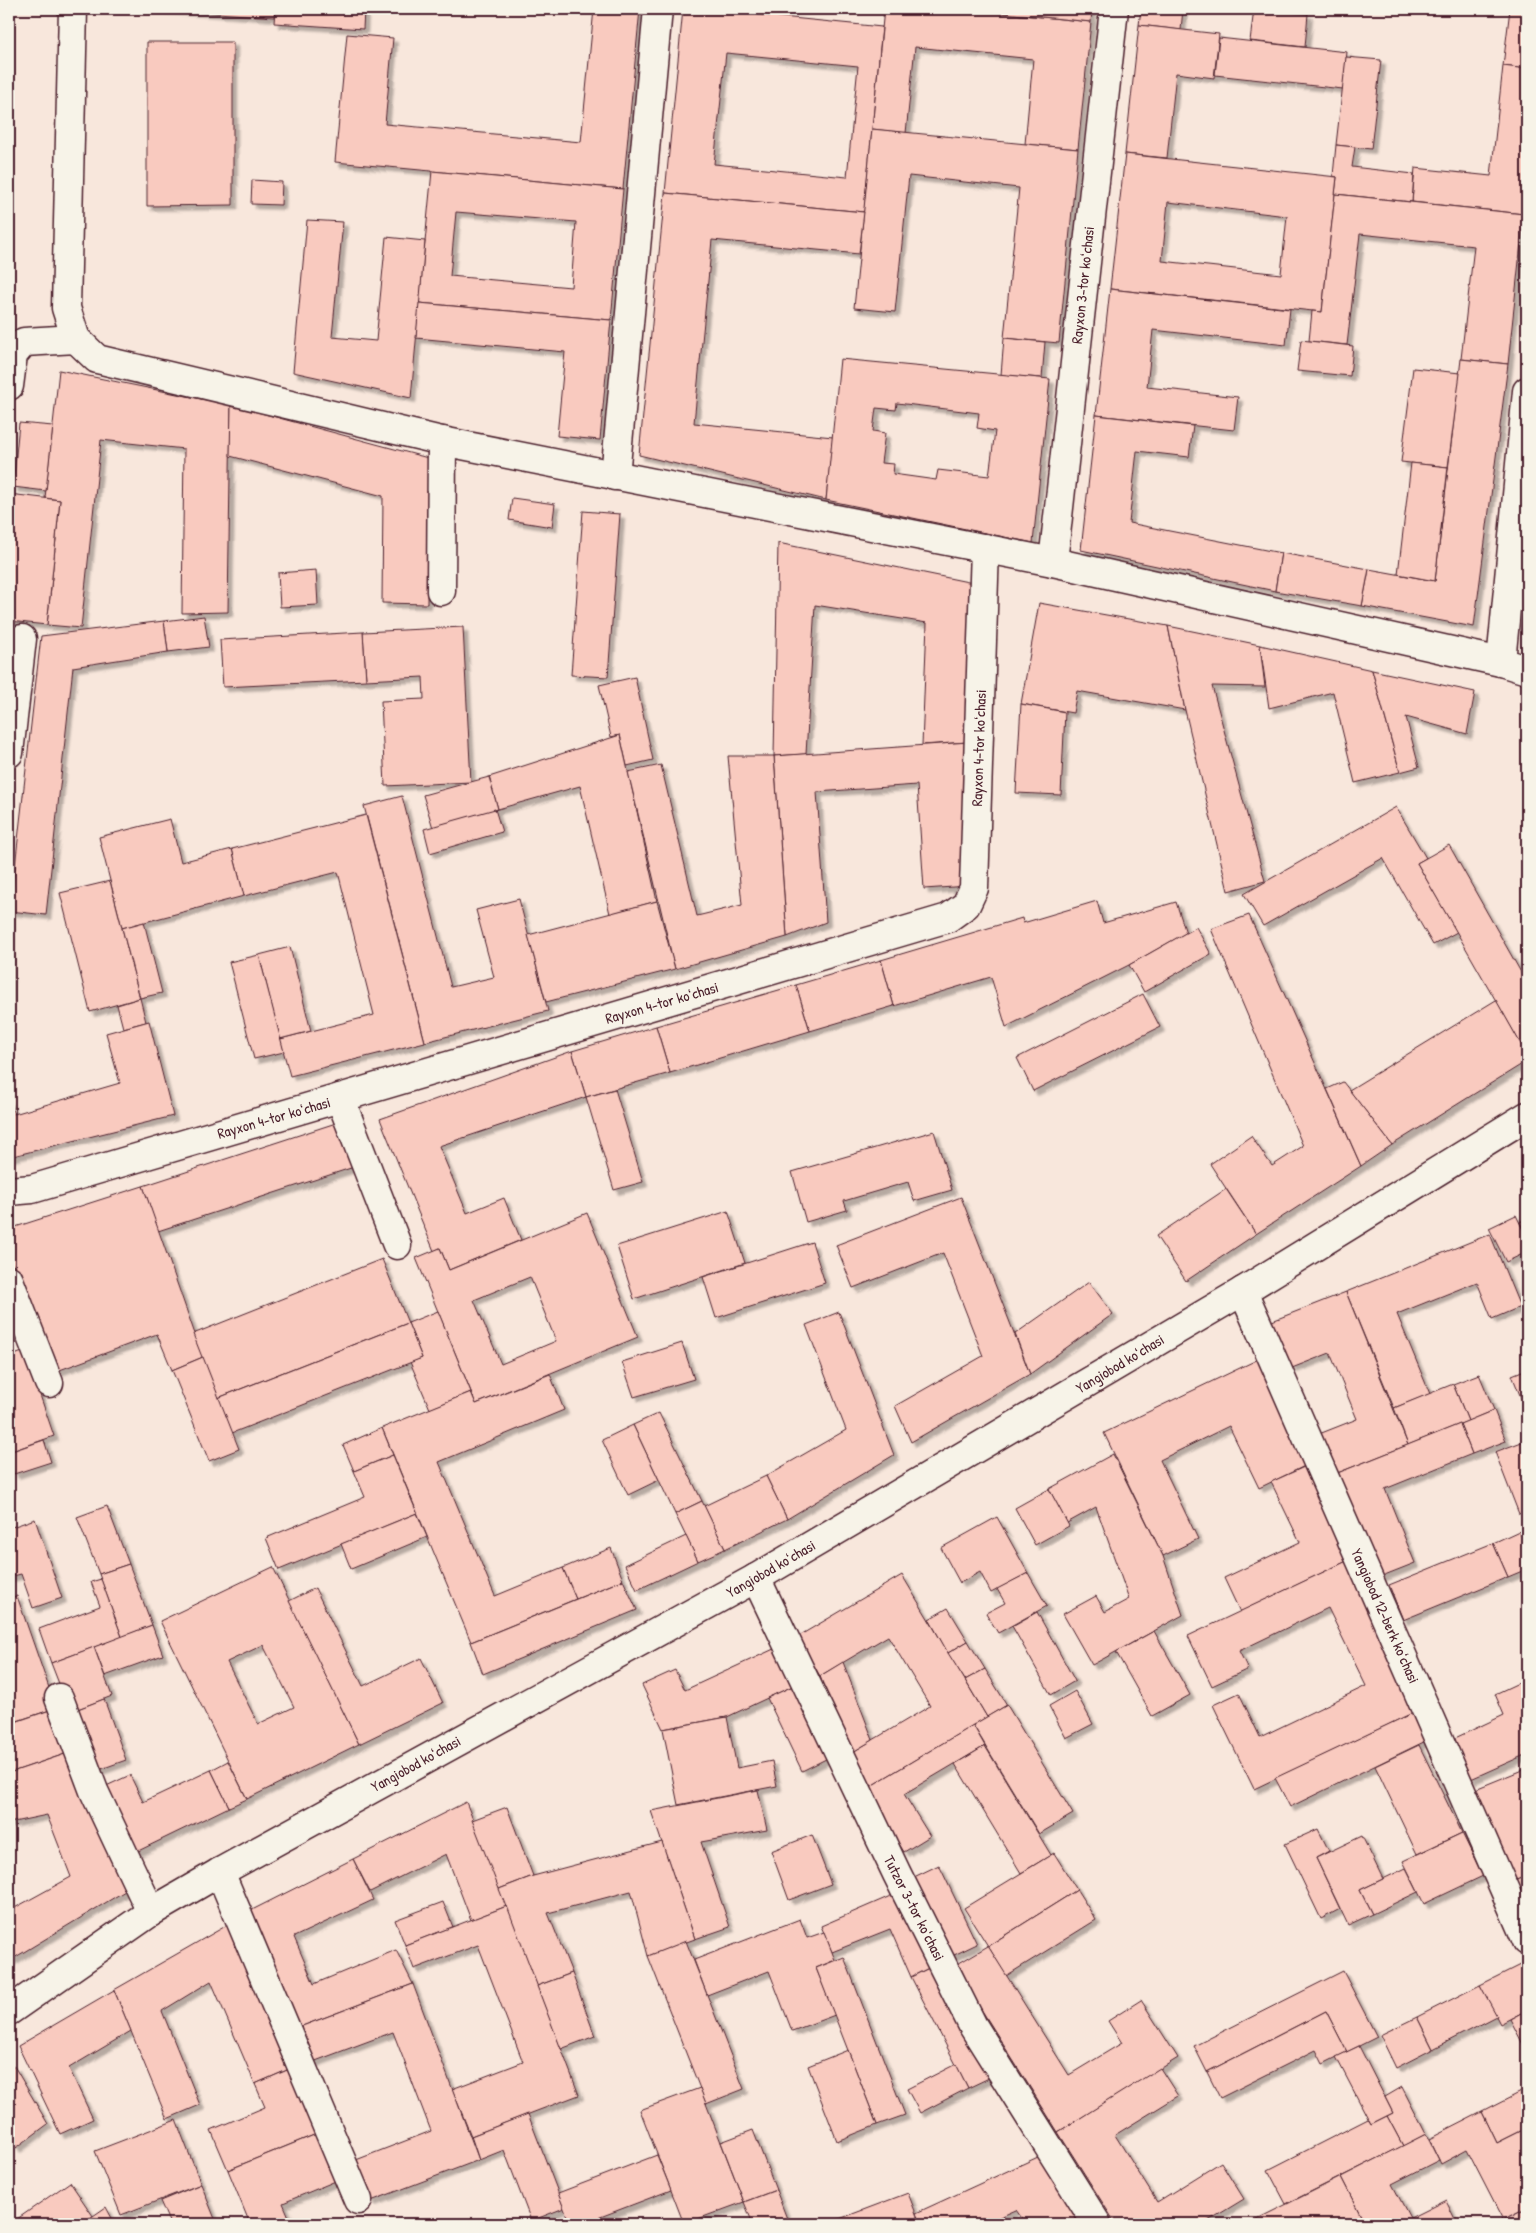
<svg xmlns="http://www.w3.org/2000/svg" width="1536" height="2233" viewBox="0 0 1536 2233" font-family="'Patrick Hand',sans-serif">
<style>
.building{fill:#f9cabf;stroke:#4a1f2b;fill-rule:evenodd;filter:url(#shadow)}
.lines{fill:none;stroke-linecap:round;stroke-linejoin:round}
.minor-casing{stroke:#4a1f2b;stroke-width:31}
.minor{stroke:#f7f3e8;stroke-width:28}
.labels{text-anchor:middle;stroke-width:4;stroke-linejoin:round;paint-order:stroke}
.street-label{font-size:15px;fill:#4a1f2b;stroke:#f7f3e8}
</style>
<defs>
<filter id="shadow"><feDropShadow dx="4.5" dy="4.5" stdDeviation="1" flood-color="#0004"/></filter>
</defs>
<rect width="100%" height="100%" fill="#f8e7dc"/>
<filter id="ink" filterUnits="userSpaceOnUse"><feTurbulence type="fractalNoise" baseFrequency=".02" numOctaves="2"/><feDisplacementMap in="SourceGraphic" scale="10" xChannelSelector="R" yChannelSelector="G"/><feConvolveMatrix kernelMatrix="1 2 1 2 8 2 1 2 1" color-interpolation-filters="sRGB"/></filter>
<g filter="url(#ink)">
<!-- building -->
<g class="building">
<path d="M161 9H275L274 17Z"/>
<path d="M275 9H364L363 29 274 23Z"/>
<path d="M594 9H640L623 189 335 162 347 34 393 38 385 124 581 142Z"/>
<path d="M683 9H701L882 27 864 212 665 193ZM726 53 858 66 847 177 714 164Z"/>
<path d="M884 9H964L1091 22 1078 149 1025 144 1033 59 915 47 906 133 872 129Z"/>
<path d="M964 9H1092L1091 22Z"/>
<path d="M1141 9H1183L1181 30 1139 25Z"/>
<path d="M1254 9 1308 14 1305 47 1250 41Z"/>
<path d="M1510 9H1527V69L1503 66Z"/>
<path d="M1139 25 1219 34 1214 78 1176 73 1167 158 1125 154Z"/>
<path d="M1219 38 1347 52 1343 89 1215 75Z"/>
<path d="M147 42H233V205L147 206Z"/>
<path d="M1346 57 1381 60 1371 149 1336 145Z"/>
<path d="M1503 66 1527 69V184L1524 214 1412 202 1415 168 1491 176Z"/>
<path d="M872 129 1078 149 1059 343 1004 338 1019 188 909 176 895 312 854 308Z"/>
<path d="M1336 145 1355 147 1352 167 1414 174 1412 202 1335 194 1337 177 1333 176Z"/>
<path d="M1125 154 1337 177 1322 312 1110 289ZM1168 202 1287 216 1281 274 1162 261Z"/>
<path d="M432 171 623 189 611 320 419 303ZM456 212 576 222 571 287 450 276Z"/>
<path d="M252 180 282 182 281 205 251 204Z"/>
<path d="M665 193 864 212 859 254 712 240 694 423 833 437 826 500 639 455Z"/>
<path d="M1335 194 1524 214 1508 364 1461 359 1474 246 1360 234 1347 345 1309 341 1312 311 1322 312Z"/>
<path d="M307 220 343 222 332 337 376 341 386 237 425 241 411 398 293 372Z"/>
<path d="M1110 289 1290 309 1286 345 1153 330 1147 387 1238 397 1234 430 1096 415Z"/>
<path d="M419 303 611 320 600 440 557 436 565 352 416 338Z"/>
<path d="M1004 338 1045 342 1042 378 1001 375Z"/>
<path d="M1301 340 1353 346 1350 376 1297 371Z"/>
<path d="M840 359 1050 379 1033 543 826 500ZM897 403 979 413 977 428 995 431 989 476 938 470 936 480 893 474 894 464 881 463 885 433 873 431 876 408 896 410Z"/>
<path d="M1461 359 1508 364 1474 627 1362 606 1369 569 1435 581Z"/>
<path d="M1413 368 1460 373 1448 467 1401 462Z"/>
<path d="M59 370 231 405 228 612 182 613 184 449 101 440 81 628 47 625 60 500 45 498Z"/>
<path d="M231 405 428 458 427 604 382 603 383 496 230 456Z"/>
<path d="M1096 415 1193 426 1189 457 1137 451 1129 523 1281 553 1275 591 1081 550Z"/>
<path d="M19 423 53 426 46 491 13 487Z"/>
<path d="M1411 463 1448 467 1435 581 1398 574Z"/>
<path d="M9 494 60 500 47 625 9 621Z"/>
<path d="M512 498 555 504 552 527 509 520Z"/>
<path d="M583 511 620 514 608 677 571 675Z"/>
<path d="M778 543 973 583 968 742 922 745 927 623 815 605 806 754 774 756Z"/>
<path d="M1281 553 1369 569 1362 606 1275 591Z"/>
<path d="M316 570 318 605 280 607 278 573Z"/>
<path d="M1039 603 1168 626 1185 710 1077 691 1073 713 1021 704Z"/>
<path d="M204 616 209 647 168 652 164 621Z"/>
<path d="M164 621 168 652 73 667 46 915 10 911 41 636Z"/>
<path d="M1168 626 1260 645 1265 687 1212 686 1265 881 1228 891 1185 710Z"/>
<path d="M463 627 471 782 385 786 381 701 424 699 423 677 366 680 363 632Z"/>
<path d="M363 632 366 680 223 687 220 640Z"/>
<path d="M1260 645 1372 670 1400 772 1355 783 1333 692 1269 708Z"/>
<path d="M1372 670 1475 692 1467 734 1406 717 1419 767 1400 772Z"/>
<path d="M635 677 653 760 627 766 620 735 611 737 599 685Z"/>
<path d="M1021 704 1065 712 1061 795 1016 793Z"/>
<path d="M620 735 657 901 610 914 580 786 498 809 489 777Z"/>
<path d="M968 742V886L924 889 917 785 817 792 826 922 787 937 774 756Z"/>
<path d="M728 756H774L787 937 675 969 628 772 661 765 697 916 742 905Z"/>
<path d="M489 777 498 809 433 828 423 795Z"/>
<path d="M402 796 451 987 494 977 476 910 519 899 548 1011 425 1042 364 806Z"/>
<path d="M1396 807 1426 858 1417 863 1457 932 1433 945 1383 858 1263 926 1244 894Z"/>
<path d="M495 809 502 832 430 853 424 829Z"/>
<path d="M366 815 425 1042 290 1076 280 1039 374 1015 338 872 244 896 232 849Z"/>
<path d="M170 819 181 862 232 849 244 896 122 928 99 837Z"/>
<path d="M1449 845 1527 983V1055L1417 863Z"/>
<path d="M110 881 140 998 90 1012 60 893Z"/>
<path d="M657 901 675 969 546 1002 528 935Z"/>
<path d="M1097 901 1103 923 1176 902 1186 933 1129 965 1006 1027 991 977 894 1006 881 960 1022 918 1023 923Z"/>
<path d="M9 911H10L9 999Z"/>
<path d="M1249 915 1361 1166 1256 1234 1210 1164 1251 1136 1272 1166 1303 1146 1211 929Z"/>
<path d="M144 922 162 993 140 998 122 928Z"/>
<path d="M1196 927 1211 954 1144 992 1129 965Z"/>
<path d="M290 947 311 1031 280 1039 259 955Z"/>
<path d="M259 955 284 1052 254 1059 229 962Z"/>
<path d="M881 960 894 1006 810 1031 796 985Z"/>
<path d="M796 985 810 1031 670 1073 656 1026Z"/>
<path d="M1143 994 1160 1027 1033 1091 1017 1058Z"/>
<path d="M140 998 146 1022 123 1028 117 1005Z"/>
<path d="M1496 1000 1527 1055V1061L1392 1145 1349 1090Z"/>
<path d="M149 1021 173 1116 9 1157V1100L14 1114 120 1083 106 1033Z"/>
<path d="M656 1026 670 1073 586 1097 572 1051Z"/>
<path d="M572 1051 586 1097 439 1146 467 1213 504 1198 521 1240 449 1270 440 1248 434 1251 380 1119Z"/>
<path d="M1343 1082 1392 1145 1361 1166 1327 1089Z"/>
<path d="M615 1089 643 1182 614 1190 586 1097Z"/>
<path d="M339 1122 354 1167 158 1231 143 1186Z"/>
<path d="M934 1131 952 1190 914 1201 908 1182 844 1201 847 1210 806 1222 792 1172Z"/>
<path d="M143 1186 203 1357 172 1370 157 1334 57 1371 9 1256V1229Z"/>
<path d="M1226 1189 1256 1234 1186 1281 1156 1236Z"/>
<path d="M961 1197 1030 1374 911 1442 895 1406 983 1356 943 1253 853 1288 836 1245Z"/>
<path d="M728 1211 745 1263 634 1299 617 1246Z"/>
<path d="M587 1213 638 1337 476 1404 416 1258 440 1248 449 1270ZM530 1277 556 1341 501 1364 474 1300Z"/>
<path d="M1516 1215 1527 1238V1252L1506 1262 1489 1228Z"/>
<path d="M1527 1218V1238L1520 1222Z"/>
<path d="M1490 1234 1520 1307 1492 1319 1477 1282 1397 1314 1430 1394 1394 1408 1346 1292Z"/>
<path d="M812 1242 825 1283 716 1318 703 1277Z"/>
<path d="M382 1259 408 1323 218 1398 193 1334Z"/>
<path d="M1089 1282 1113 1314 1030 1374 1015 1334Z"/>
<path d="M1346 1292 1408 1445 1335 1474 1319 1434 1357 1419 1330 1353 1292 1368 1272 1321Z"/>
<path d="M438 1311 471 1392 430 1409 410 1362 422 1358 408 1323Z"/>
<path d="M839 1312 894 1455 787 1519 766 1476 846 1430 806 1325Z"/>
<path d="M408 1323 422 1358 232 1433 218 1398Z"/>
<path d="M682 1343 694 1379 634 1397 622 1362Z"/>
<path d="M25 1351 54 1436 9 1452V1357Z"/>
<path d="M203 1357 239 1449 209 1461 172 1370Z"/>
<path d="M1263 1357 1313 1462 1259 1488 1229 1426 1160 1460 1198 1539 1163 1556 1104 1433Z"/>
<path d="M1527 1369V1413L1512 1375Z"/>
<path d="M550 1374 564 1410 439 1462 495 1596 563 1568 576 1599 471 1642 382 1428 471 1392 476 1404Z"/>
<path d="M1479 1374 1494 1410 1468 1421 1453 1384Z"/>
<path d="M1453 1384 1468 1421 1408 1445 1394 1408Z"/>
<path d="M1494 1410 1506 1441 1472 1454 1460 1424Z"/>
<path d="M659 1413 702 1501 675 1514 633 1425Z"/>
<path d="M1460 1424 1472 1454 1385 1489 1415 1563 1377 1578 1335 1474Z"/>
<path d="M633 1425 659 1480 628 1495 602 1440Z"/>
<path d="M382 1428 393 1455 354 1471 343 1445Z"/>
<path d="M44 1440 51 1462 14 1474 9 1460V1452Z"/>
<path d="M1527 1440V1511L1519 1514 1495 1452Z"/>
<path d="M1113 1454 1163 1556 1183 1615 1092 1665 1063 1614 1096 1596 1105 1612 1129 1599 1096 1507 1067 1523 1049 1489Z"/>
<path d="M393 1455 417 1513 279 1570 266 1538 365 1497 354 1471Z"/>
<path d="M1304 1467 1349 1560 1240 1612 1224 1578 1300 1542 1271 1482Z"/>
<path d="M766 1476 787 1519 725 1549 704 1506Z"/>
<path d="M1049 1489 1069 1526 1035 1545 1015 1508Z"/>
<path d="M702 1501 725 1549 698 1561 675 1514Z"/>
<path d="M107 1506 129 1564 99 1574 77 1517Z"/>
<path d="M417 1513 427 1537 351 1569 341 1544Z"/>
<path d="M997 1517 1028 1573 991 1593 980 1572 960 1583 941 1548Z"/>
<path d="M35 1519 62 1598 33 1608 21 1574 9 1577V1528Z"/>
<path d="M1519 1531 1527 1550V1569L1508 1577 1493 1543Z"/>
<path d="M686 1536 698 1561 637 1590 625 1565Z"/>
<path d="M1493 1543 1508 1577 1403 1620 1389 1585Z"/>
<path d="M611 1548 623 1580 576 1599 563 1568Z"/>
<path d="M1349 1560 1421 1709 1254 1789 1213 1705 1239 1693 1260 1737 1366 1686 1328 1608 1239 1651 1248 1669 1212 1686 1188 1636Z"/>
<path d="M129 1564 152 1625 122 1637 99 1574Z"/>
<path d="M273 1567 359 1744 247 1799 160 1621ZM263 1645 294 1707 258 1724 227 1662Z"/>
<path d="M1028 1573 1047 1606 998 1633 986 1613 1005 1603 997 1589Z"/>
<path d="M902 1575 987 1717 866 1789 846 1756 930 1706 888 1636 820 1676 797 1637Z"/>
<path d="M101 1579 122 1637 51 1663 39 1629 100 1606 91 1582Z"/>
<path d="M623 1580 637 1610 483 1674 471 1642Z"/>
<path d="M315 1588 363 1686 421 1658 443 1703 359 1744 289 1601Z"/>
<path d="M17 1596 56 1708 17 1721 9 1696V1598Z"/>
<path d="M948 1608 968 1641 948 1653 929 1619Z"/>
<path d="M1037 1612 1075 1681 1051 1695 1012 1626Z"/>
<path d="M152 1625 163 1655 105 1676 94 1647Z"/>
<path d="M1154 1631 1190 1695 1152 1716 1116 1652Z"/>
<path d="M968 1641 985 1669 965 1680 948 1653Z"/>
<path d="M94 1647 112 1696 70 1712 51 1663Z"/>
<path d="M776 1648 793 1686 727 1717 663 1729 642 1685 675 1670 685 1690Z"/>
<path d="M843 1662 873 1740 846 1756 820 1676Z"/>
<path d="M985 1669 1007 1705 987 1717 965 1680Z"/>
<path d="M1527 1679V1754L1471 1779 1453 1739 1504 1715 1495 1694Z"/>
<path d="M793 1686 828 1758 802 1771 767 1698Z"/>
<path d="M1075 1691 1093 1724 1066 1738 1049 1706Z"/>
<path d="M9 1696 17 1721 9 1724Z"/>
<path d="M104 1699 126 1760 93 1772 70 1712Z"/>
<path d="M1007 1705 1073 1814 1039 1834 973 1725Z"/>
<path d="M56 1708 71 1752 9 1773V1724Z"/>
<path d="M1421 1709 1434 1737 1290 1807 1275 1778Z"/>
<path d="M727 1717 737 1768 772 1761 777 1786 678 1805 663 1729Z"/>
<path d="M973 1725 985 1746 904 1794 930 1836 904 1852 866 1789Z"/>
<path d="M1419 1745 1462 1833 1417 1854 1375 1766Z"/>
<path d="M985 1746 1051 1855 1021 1873 955 1764Z"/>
<path d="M71 1752 130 1888 9 1961V1911L71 1877 47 1815 9 1823V1773Z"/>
<path d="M228 1761 247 1799 229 1807 211 1770Z"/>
<path d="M1527 1768V1876L1511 1882 1473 1790Z"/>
<path d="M211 1770 229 1807 134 1853 102 1788 130 1775 143 1802Z"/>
<path d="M758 1790 767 1830 701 1842 730 1927 695 1939 651 1811Z"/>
<path d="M466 1802 507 1906 471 1920 446 1854 370 1892 353 1859Z"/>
<path d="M507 1807 533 1876 499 1889 472 1820Z"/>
<path d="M1318 1829 1329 1851 1316 1858 1340 1909 1321 1919 1285 1844Z"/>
<path d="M1462 1833 1483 1876 1424 1904 1403 1861Z"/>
<path d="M812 1835 831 1884 789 1900 771 1851Z"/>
<path d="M1362 1836 1383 1879 1360 1890 1372 1914 1348 1925 1316 1858Z"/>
<path d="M662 1842 695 1939 648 1956 631 1891 548 1913 572 1973 537 1986 499 1889 533 1876Z"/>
<path d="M1054 1853 1077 1890 988 1946 964 1908Z"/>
<path d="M353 1859 373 1900 294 1937 314 1984 396 1950 413 1984 297 2028 248 1912Z"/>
<path d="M939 1865 977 1944 952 1956 914 1877Z"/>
<path d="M1406 1868 1418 1892 1372 1914 1360 1890Z"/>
<path d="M1527 1876V1913L1511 1882Z"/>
<path d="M1077 1890 1096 1920 1006 1976 988 1946Z"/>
<path d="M902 1891 933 1966 911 1977 890 1929 832 1952 821 1926Z"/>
<path d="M443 1902 453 1927 405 1945 395 1920Z"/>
<path d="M507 1906 579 2095 471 2136 452 2089 523 2062 478 1945 414 1969 405 1945Z"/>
<path d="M800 1919 807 1938 824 1932 832 1952 835 1960 816 1968 835 2015 792 2031 769 1971 707 1995 694 1960Z"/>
<path d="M231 1923 292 2068 255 2084 211 1981 162 2011 200 2105 167 2119 114 1990Z"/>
<path d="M686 1941 744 2089 706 2104 648 1956Z"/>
<path d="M988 1946 1069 2075 1122 2043 1108 2021 1141 2000 1178 2058 1058 2132 954 1966Z"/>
<path d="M844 1957 905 2115 877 2125 816 1968Z"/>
<path d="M1520 1965 1527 1980V2010L1500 2024 1480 1985Z"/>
<path d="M933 1966 989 2078 968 2088 911 1977Z"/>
<path d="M1343 1971 1377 2037 1347 2052 1326 2011 1207 2072 1194 2046Z"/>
<path d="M572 1973 595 2036 561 2049 537 1986Z"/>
<path d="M413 1984 479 2160 371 2201 356 2160 431 2131 393 2032 310 2063 297 2028Z"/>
<path d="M1480 1985 1497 2016 1433 2049 1417 2017Z"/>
<path d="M114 1990 131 2031 69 2068 93 2119 60 2134 18 2046Z"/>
<path d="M1527 2010V2052L1510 2019Z"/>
<path d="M1326 2011 1347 2052 1323 2064 1316 2050 1220 2098 1207 2072Z"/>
<path d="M1417 2017 1433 2049 1396 2068 1380 2035Z"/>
<path d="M1359 2046 1393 2113 1371 2124 1336 2057Z"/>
<path d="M848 2050 877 2125 837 2141 808 2066Z"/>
<path d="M956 2064 968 2088 920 2113 907 2089Z"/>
<path d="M14 2066 48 2124 16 2148 9 2136V2070Z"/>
<path d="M292 2068 319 2133 228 2170 211 2130 265 2107 255 2084Z"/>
<path d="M1160 2068 1178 2096 1115 2135 1157 2202 1221 2162 1244 2199 1203 2224H1116L1058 2132Z"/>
<path d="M1402 2087 1426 2134 1403 2146 1387 2116 1393 2113 1385 2097Z"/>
<path d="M700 2088 744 2202 684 2224 640 2110Z"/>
<path d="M1527 2089V2128L1497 2143 1482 2112Z"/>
<path d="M1482 2112 1497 2143 1527 2128V2208L1503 2220 1467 2150 1441 2164 1429 2139Z"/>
<path d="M528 2114 564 2208 531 2221 504 2150 479 2160 471 2136Z"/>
<path d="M1387 2116 1403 2146 1286 2204 1268 2170 1368 2119 1371 2124Z"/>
<path d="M176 2120 201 2184 121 2215 95 2151Z"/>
<path d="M753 2130 776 2190 744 2202 721 2142Z"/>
<path d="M319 2133 338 2180 283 2203 292 2224H250L228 2170Z"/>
<path d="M1426 2134 1439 2160 1392 2184 1410 2218 1446 2200 1458 2224H1365L1341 2177Z"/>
<path d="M657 2155 671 2190 582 2224H570L558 2193Z"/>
<path d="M1038 2157 1082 2224H1026L1016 2210 984 2224H920L916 2213Z"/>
<path d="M1341 2177 1365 2224 1328 2223 1247 2224Z"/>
<path d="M70 2182 93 2216 80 2224H10Z"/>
<path d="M201 2184 217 2224H170L160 2201Z"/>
<path d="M776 2190 789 2224H753L744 2202Z"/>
<path d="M908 2193 920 2224H826Z"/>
<path d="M106 2207 115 2224H80L93 2216Z"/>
<path d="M1527 2208V2224H1495Z"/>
</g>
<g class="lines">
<!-- minor casing -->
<g class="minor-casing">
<g id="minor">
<path d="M73 9 66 308 76 339 97 359 442 441 1053 562 1501 662"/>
<path d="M9 386 13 355 24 342 76 339"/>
<path d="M1527 391 1501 662 1527 670"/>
<path d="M615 476 658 9"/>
<path d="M1053 562 1114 9"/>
<path d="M441 591 442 441"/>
<path d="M9 753 22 639"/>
<path d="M340 1098 397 1245"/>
<path d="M9 1191 32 1189 948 918 966 905 974 888 985 548"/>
<path d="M9 1280 49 1383"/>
<path d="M1243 1291 1527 1941"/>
<path d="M756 1578 897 1874 973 2026 1097 2224"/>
<path d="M59 1698 94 1791 151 1912"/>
<path d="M220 1872 358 2200"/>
<path d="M9 2011 151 1912 220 1872 756 1578 1243 1291 1527 1116"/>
</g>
</g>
<!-- minor -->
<use href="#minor" class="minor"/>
</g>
</g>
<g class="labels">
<!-- street labels -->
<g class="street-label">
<text transform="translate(1083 285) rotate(-84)" y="5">Rayxon 3-tor koʻchasi</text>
<text transform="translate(979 748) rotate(-88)" y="5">Rayxon 4-tor koʻchasi</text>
<text transform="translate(662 1003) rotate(-16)" y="5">Rayxon 4-tor koʻchasi</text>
<text transform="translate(274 1118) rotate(-16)" y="5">Rayxon 4-tor koʻchasi</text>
<text transform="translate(1120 1364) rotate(-31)" y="5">Yangiobod koʻchasi</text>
<text transform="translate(771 1569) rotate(-30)" y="5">Yangiobod koʻchasi</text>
<text transform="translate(1385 1616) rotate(66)" y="5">Yangiobod 12-berk koʻchasi</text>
<text transform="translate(416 1764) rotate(-29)" y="5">Yangiobod koʻchasi</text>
<text transform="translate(914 1908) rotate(63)" y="5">Tutzor 3-tor koʻchasi</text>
</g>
</g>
<!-- margin -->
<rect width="1536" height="2233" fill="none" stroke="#f7f3e8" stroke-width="30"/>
<rect x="15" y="15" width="1506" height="2203" fill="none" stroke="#4a1f2b" stroke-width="2" filter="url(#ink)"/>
</svg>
